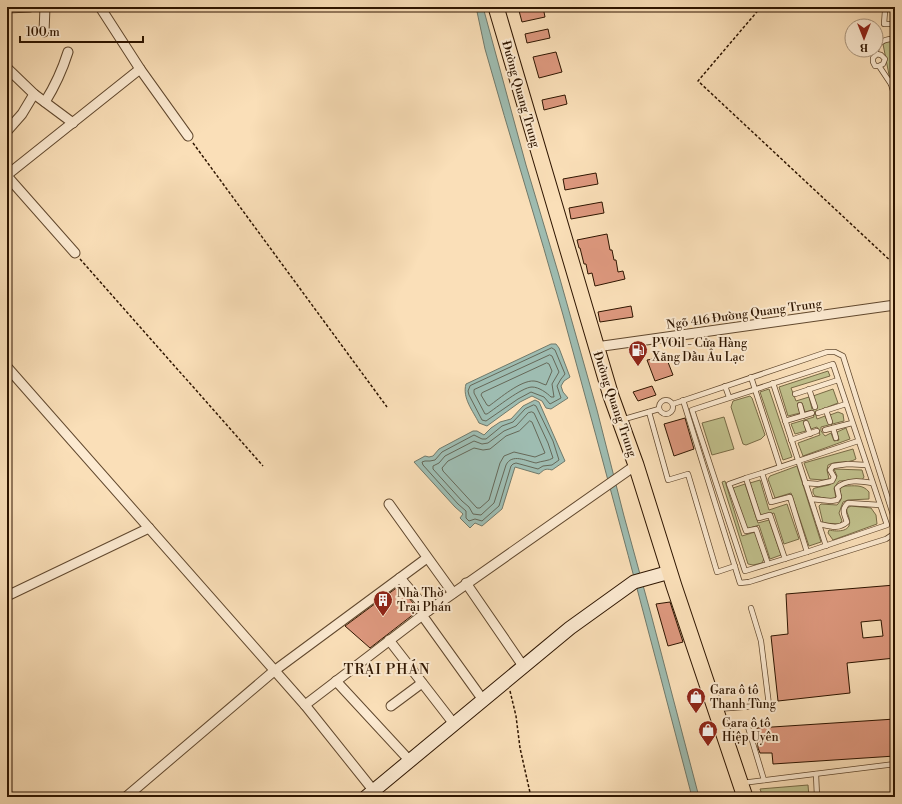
<svg xmlns="http://www.w3.org/2000/svg" width="902" height="804" viewBox="0 0 902 804" font-family="'Libre Bodoni',serif">
<style>
.green{fill:#c1c18d;stroke:#786b46}
.water{fill:#9ebcb1;stroke:#71796a}
.lines{fill:none;stroke-linecap:round;stroke-linejoin:round}
.shore{stroke:#666858;stroke-width:1}
.building{fill:#dd987e;stroke:#2e1500;fill-rule:evenodd}
.lane-casing{stroke:#61482e;stroke-width:6}
.street-casing{stroke:#61482e;stroke-width:11}
.secondary-casing{stroke:#2e1500;stroke-width:15}
.primary-casing{stroke:#2e1500;stroke-width:17}
.path{stroke:#2e1500;stroke-width:1.5;stroke-dasharray:3 2;stroke-linecap:butt}
.lane{stroke:#fcead1;stroke-width:4.5}
.street{stroke:#fcead1;stroke-width:9}
.secondary{stroke:#fcead1;stroke-width:13}
.primary{stroke:#fadfb8;stroke-width:15}
.labels{text-anchor:middle;stroke-width:4;stroke-linejoin:round;paint-order:stroke}
.street-label{font-size:12px;fill:#2e1500;stroke:#fcead1}
.poi-label{font-size:12px;fill:#2e1500;stroke:#fcead1;text-anchor:start}
.quarter-label{font-size:14px;letter-spacing:1px;fill:#2e1500;stroke:#fcead1}
</style>
<rect width="100%" height="100%" fill="#fadfb8"/>
<filter id="stains"><feTurbulence type="fractalNoise" baseFrequency=".005" numOctaves="4"/><feColorMatrix values="0 0 0 0 .2 0 0 0 0 .09 0 0 0 0 .02 0 0 0 .5 -.17"/></filter>
<radialGradient id="worn" r=".72"><stop offset=".6" stop-color="#630" stop-opacity="0"/><stop offset="1" stop-color="#630" stop-opacity=".3"/></radialGradient>
<!-- green -->
<g class="green">
<path d="M895 40V58L890 80 883 44 888 41Z"/>
<path d="M828 371 830 376 791 388 796 401 809 397 812 409 817 407 813 396 833 389 838 403 815 412 817 419 825 416 828 423 832 422 830 415 838 412 843 414 844 421 821 427V431L825 436 831 433 834 441 839 440 837 432 846 428 850 439 803 456 798 443 820 435 817 427 811 429 808 422 804 423 806 431 795 434 791 424 814 417 812 410 805 412 802 403 798 405 800 413 788 416 779 387Z"/>
<path d="M769 389 792 457 783 460 760 392Z"/>
<path d="M750 396 752 398 765 435 761 439 746 445 743 444 731 407 733 401Z"/>
<path d="M724 417 734 449 712 455 702 423Z"/>
<path d="M853 449 856 459C848 464 837 460 828 465L827 470 829 479 824 480 810 479 804 463Z"/>
<path d="M797 466 821 542 809 546 791 493 775 498 768 479 770 476Z"/>
<path d="M834 469 862 470 864 477 862 480 839 481 834 488 836 498 833 500 815 496 813 493V489L815 488 829 485 834 482 837 476Z"/>
<path d="M760 480 769 510 787 504 799 539 784 544 774 513 761 517 750 483Z"/>
<path d="M725 481 742 536 755 532 764 559 762 563 753 565 748 564 722 482Z"/>
<path d="M745 484 758 523 769 520 781 555 770 559 759 525 747 529 733 488Z"/>
<path d="M844 486C854 486 863 484 869 492V499L848 500 843 502 839 513 842 521 839 524 823 523 819 506 821 504 837 505C845 497 839 495 840 487Z"/>
<path d="M851 506 871 508 876 515 877 524 833 540 828 533 829 530C838 532 853 532 849 518 848 513 846 513 847 508Z"/>
<path d="M808 785 809 797H763L760 789Z"/>
</g>
<!-- water -->
<g class="water">
<path d="M476 7H483L526 165 558 272 597 410 624 516 652 618 699 797H692C650 636 607 475 563 315 538 226 510 138 485 49Z"/>
<path d="M551 344H556L559 348 570 377 564 381 561 386 563 392 568 398 551 409 546 408 542 401 532 396 520 402 487 426 479 423C473 411 462 398 466 384Z"/>
<path d="M535 400 539 402 565 461 552 470C545 468 544 470 539 474L515 467 502 509 482 526 475 523 470 528 460 518 463 514 455 507 414 462 425 456 429 457 433 456 439 449 473 431H477L484 435 491 428 500 422 511 419 523 406Z"/>
</g>
<g class="lines">
<!-- shore -->
<g class="shore">
<path d="M552 348 555 350 565 374 561 379 557 386 561 398 550 404 544 397 531 392 518 399 486 421 482 420 469 395 468 391 470 386Z"/>
<path d="M550 355 552 356 559 372 552 384 554 397H551C547 393 539 387 532 387 522 387 496 408 487 414H485L474 393V390Z"/>
<path d="M547 363 549 364 552 371 546 385C542 384 538 381 534 381 521 380 500 398 489 406L487 405 481 395 482 393Z"/>
<path d="M534 405 536 406 553 441 559 460 552 465 543 466 538 469 516 463 513 464 511 466 499 506 482 521 475 519 469 521 466 518V511L458 504 423 465 422 462 425 461H430L435 460 442 452 474 435 482 439H486L502 426 513 422 525 409Z"/>
<path d="M532 412 534 413 548 443 553 458C549 461 541 461 536 463 526 461 512 453 506 465L494 503 481 515 473 514 469 507 462 501 433 469V466L439 463 445 456 474 441 482 444 488 443 504 431 516 426 528 413Z"/>
<path d="M530 421 532 422 545 453 535 457 514 452 504 456 500 463 489 500 480 508H477L443 471 442 468 448 461 474 448 483 450 490 449 506 436 519 431Z"/>
</g>
</g>
<!-- building -->
<g class="building">
<path d="M518 7H543L545 17 522 22Z"/>
<path d="M548 29 550 38 527 43 525 34Z"/>
<path d="M556 52 562 72 539 78 533 57Z"/>
<path d="M565 95 567 104 544 110 542 100Z"/>
<path d="M596 173 598 184 565 190 563 179Z"/>
<path d="M602 202 604 213 571 219 569 208Z"/>
<path d="M607 234 610 250H612L614 260H616L618 272 623 271 625 279 595 286 592 273 588 274 586 264H584L580 248H579L577 240Z"/>
<path d="M631 306 633 317 600 322 598 312Z"/>
<path d="M666 357 673 375 655 381 647 360Z"/>
<path d="M652 386 656 395 638 401 633 392Z"/>
<path d="M685 418 694 449 674 456 664 424Z"/>
<path d="M895 585V658L847 663 850 693 778 701 771 636 788 634 786 594ZM881 620 883 636 863 638 861 622Z"/>
<path d="M399 586 419 610 370 648 345 626Z"/>
<path d="M670 602 683 642 668 646 656 604Z"/>
<path d="M895 719V756L773 764 772 753H760L758 748 757 728Z"/>
</g>
<g class="lines">
<!-- lane casing -->
<g class="lane-casing">
<g id="lane">
<path d="M885 11 884 24H895"/>
<path d="M875 55C877 43 883 38 895 39"/>
<path d="M879 66 883 64 885 59 881 55 877 54 873 58V62L875 66H879L891 84"/>
<path d="M895 69 891 84 895 97"/>
<path d="M833 364 887 525 807 552 745 571 692 410Z"/>
<path d="M751 377 780 467"/>
<path d="M773 383 826 546"/>
<path d="M725 386 729 397"/>
<path d="M809 389 815 407"/>
<path d="M795 394 838 380"/>
<circle cx="666" cy="407" r="7"/>
<path d="M683 400 740 583 749 582 886 539 895 533"/>
<path d="M673 404 827 352H835L843 356 895 521"/>
<path d="M800 405 803 416"/>
<path d="M826 410 830 422"/>
<path d="M649 412 668 480 688 474 717 572 735 566"/>
<path d="M818 413 846 404"/>
<path d="M621 420 659 409"/>
<path d="M785 421 812 413"/>
<path d="M806 423 810 434"/>
<path d="M833 428 836 438"/>
<path d="M825 430 852 423"/>
<path d="M791 440 817 431"/>
<path d="M762 473 746 478 759 518 770 515 785 559"/>
<path d="M746 478 729 484 746 531 756 529 768 564"/>
<path d="M805 483 818 484 832 481 834 477 830 470 833 466 848 464 866 465"/>
<path d="M811 499 831 501 837 500 839 497 837 488C846 479 861 481 872 483"/>
<path d="M819 524C829 526 838 530 847 522 844 514 841 509 848 503L880 505"/>
<path d="M807 552 790 497 771 502 762 473 858 441"/>
<path d="M717 709 769 705 761 641 751 608"/>
<path d="M748 727 764 780"/>
<path d="M816 774 817 797"/>
<path d="M742 783 895 764"/>
</g>
</g>
<!-- street casing -->
<g class="street-casing">
<g id="street">
<path d="M100 7 140 69 188 136"/>
<path d="M7 8 30 7"/>
<path d="M44 32 45 7"/>
<path d="M7 68 34 94 73 123"/>
<path d="M45 102C55 86 62 71 68 52"/>
<path d="M7 131 22 114 34 94"/>
<path d="M7 175 140 69"/>
<path d="M7 176 75 253"/>
<path d="M596 347 895 305"/>
<path d="M7 367 305 705 373 790"/>
<path d="M389 504 453 593"/>
<path d="M400 578 428 611"/>
<path d="M466 583 523 666"/>
<path d="M7 596 149 528"/>
<path d="M422 615 483 700"/>
<path d="M389 640 454 724"/>
<path d="M336 681 410 761"/>
<path d="M305 705 428 611 636 465"/>
<path d="M391 706 422 683"/>
<path d="M126 797 274 671 427 558"/>
</g>
</g>
<!-- secondary casing -->
<g class="secondary-casing">
<path id="secondary" d="M366 797 570 628 634 582 670 572"/>
</g>
<!-- primary casing -->
<g class="primary-casing">
<path id="primary" d="M496 7 611 396 636 465 674 586 745 797"/>
</g>
<!-- path -->
<g class="path">
<path d="M761 7 698 81 895 265"/>
<path d="M193 143 387 407"/>
<path d="M80 259 263 466"/>
<path d="M510 691 516 716 520 748 531 797"/>
</g>
<!-- lane -->
<use href="#lane" class="lane"/>
<!-- street -->
<use href="#street" class="street"/>
<!-- secondary -->
<use href="#secondary" class="secondary"/>
<!-- primary -->
<use href="#primary" class="primary"/>
</g>
<!-- icons -->
<defs>
<g id="fuel-pin" transform="scale(1)"><path d="M0 17L-7.5 6A9.5 9.5 0 1 1 7.5 6Z" fill="#8f2418" stroke="#fcead1"/><path d="M-5.5-6h7V0h2V4h1.3V-2.5L3-4.5l.8-.8L6-3V5H2.5V1h-1V6h-7ZM-4.2-4.7v3.2H.2V-4.7Z" fill="#fff"/></g>
<g id="building-pin" transform="scale(1)"><path d="M0 17L-7.5 6A9.5 9.5 0 1 1 7.5 6Z" fill="#8f2418" stroke="#fcead1"/><path d="M-4-6H4V6H1V3H-1V6H-4ZM-2.5-4.3h1.7v1.8h-1.7ZM.8-4.3h1.7v1.8H.8ZM-2.5-1h1.7V.8h-1.7ZM.8-1h1.7V.8H.8Z" fill="#fff"/></g>
<g id="shop-pin" transform="scale(1)"><path d="M0 17L-7.5 6A9.5 9.5 0 1 1 7.5 6Z" fill="#8f2418" stroke="#fcead1"/><path d="M-5-2.5h2.3a2.7 3.5 0 0 1 5.4 0H5L5.5 6h-11ZM-1.5-2.5h3a1.5 2.3 0 0 0-3 0Z" fill="#fff"/></g>
</defs>
<g fill-rule="evenodd">
<use href="#fuel-pin" x="638" y="350"/>
<use href="#building-pin" x="383" y="600"/>
<use href="#shop-pin" x="696" y="697"/>
<use href="#shop-pin" x="708" y="730"/>
</g>
<g class="labels">
<!-- street labels -->
<g class="street-label">
<text transform="translate(521 94) rotate(74)" y="4">Đường Quang Trung</text>
<text transform="translate(744 314) rotate(-8)" y="4">Ngõ 416 Đường Quang Trung</text>
<text transform="translate(615 404) rotate(71)" y="4">Đường Quang Trung</text>
</g>
<!-- poi labels -->
<g class="poi-label">
<text x="652" y="347">PVOil - Cửa Hàng<tspan x="652" dy="14">Xăng Dầu Âu Lạc</tspan></text>
<text x="397" y="597">Nhà Thờ<tspan x="397" dy="14">Trại Phán</tspan></text>
<text x="710" y="694">Gara ô tô<tspan x="710" dy="14">Thanh Tùng</tspan></text>
<text x="722" y="727">Gara ô tô<tspan x="722" dy="14">Hiệp Uyên</tspan></text>
</g>
<!-- quarter labels -->
<g class="quarter-label">
<text x="387" y="674">TRẠI PHÁN</text>
</g>
</g>
<!-- margin -->
<rect width="902" height="804" fill="none" stroke="#fadfb8" stroke-width="24"/>
<rect x="8" y="8" width="886" height="788" fill="none" stroke="#2e1500" stroke-width="2"/>
<rect x="12" y="12" width="878" height="780" fill="none" stroke="#2e1500"/>
<!-- north arrow -->
<g transform="translate(864 38) rotate(180)"><circle r="19" fill="#fcead1" stroke="#aa957d"/>
<path d="M0-3L7 15L0 10L-7 15Z" fill="#8f2418"/>
<text y="-6" font-size="11" font-weight="bold" text-anchor="middle" fill="#2e1500">B</text>
</g>
<!-- scale -->
<path d="M20 36v6h123v-6" fill="none" stroke="#2e1500" stroke-width="2"/>
<text x="26" y="36" font-size="12" fill="#2e1500" stroke="#fcead1" stroke-width="3" paint-order="stroke">100 m</text>
<rect width="100%" height="100%" filter="url(#stains)"/>
<rect width="100%" height="100%" fill="url(#worn)"/>
</svg>
